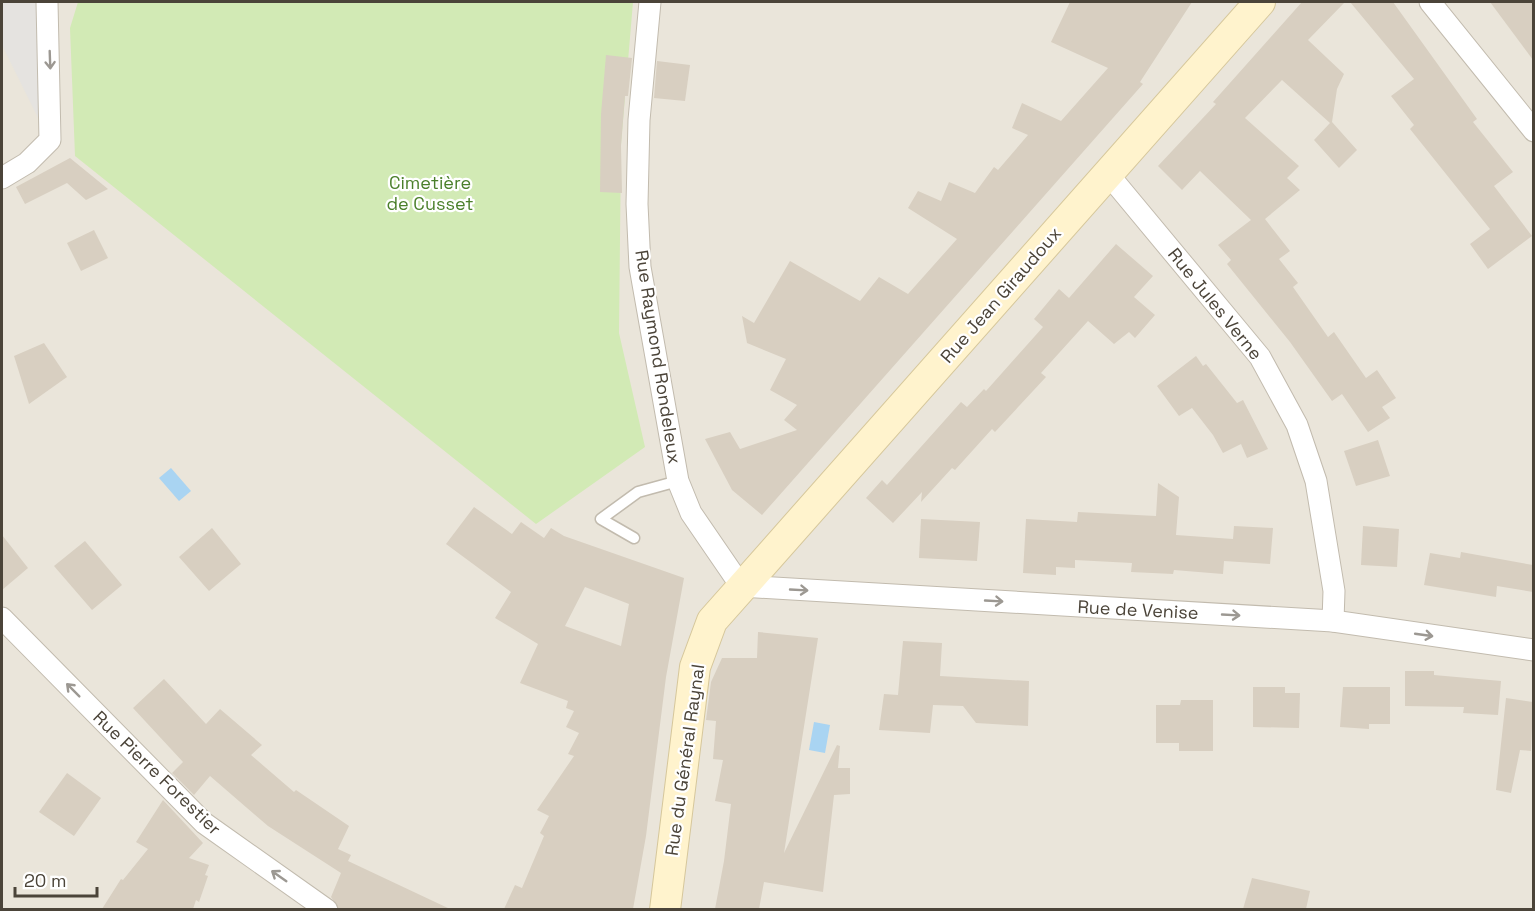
<svg xmlns="http://www.w3.org/2000/svg" width="1535" height="911" viewBox="0 0 1535 911" font-family="'Space Grotesk',sans-serif">
<style>
.residential{fill:#eae5da}
.green{fill:#d2eab5}
.parking{fill:#e5e3e0}
.water{fill:#a9d4f2}
.building{fill:#d8cfc1;fill-rule:evenodd}
.lines{fill:none;stroke-linecap:round;stroke-linejoin:round}
.service-casing{stroke:#c2bbae;stroke-width:13}
.minor-casing{stroke:#c2bbae;stroke-width:23}
.secondary-casing{stroke:#d6c79b;stroke-width:32}
.service{stroke:#fff;stroke-width:10}
.minor{stroke:#fff;stroke-width:21}
.secondary{stroke:#fff3cd;stroke-width:30}
.oneway{stroke:#9c9892}
.labels{text-anchor:middle;stroke-width:4.5;stroke-linejoin:round;paint-order:stroke}
.park-label{font-size:18px;fill:#4a7f2a;stroke:#fff}
.street-label{font-size:18px;fill:#4b4439;stroke:#fff}
</style>
<rect width="100%" height="100%" fill="#f6f3ec"/>
<!-- residential -->
<rect class="residential" x="2" y="2" width="1531" height="907"/>
<!-- green -->
<path class="green" d="M78 2H633L621 144 619 333 645 447 536 524 75 156 70 28Z"/>
<!-- parking -->
<path class="parking" d="M2 2H36L46 55 40 122 2 45Z"/>
<!-- water -->
<g class="water">
<path d="M171 468 191 491 179 501 159 478Z"/>
<path d="M814 722 830 725 825 753 809 750Z"/>
</g>
<!-- building -->
<g class="building">
<path d="M1070 2H1192L1140 82 1143 84 762 515 732 490 705 439 730 432 740 449 797 430 784 420 797 405 770 390 786 359 747 343 742 316 754 323 790 261 860 301 879 277 908 294 957 239 908 208 918 191 941 201 949 182 975 193 994 167 998 170 1028 135 1012 128 1022 103 1061 121 1108 68 1051 42Z"/>
<path d="M1302 2H1345L1308 40 1344 74 1337 89 1332 122 1357 150 1339 168 1314 140 1330 123 1282 80 1245 118 1299 166 1287 178 1300 190 1265 219 1290 251 1279 259 1298 283 1293 287 1328 337 1334 332 1366 378 1377 370 1396 398 1382 407 1390 418 1368 432 1342 394 1332 401 1290 342 1227 264 1231 260 1218 245 1251 220 1200 171 1182 190 1158 166 1216 104 1213 102Z"/>
<path d="M1350 2H1393L1477 119 1473 122 1513 172 1494 186 1532 236 1488 269 1470 244 1490 229 1410 129 1414 125 1391 96 1414 79Z"/>
<path d="M1490 2H1533V60Z"/>
<path d="M606 55 632 58 628 96H625L621 146 622 193 600 192 601 114Z"/>
<path d="M657 61 690 65 685 101 654 98Z"/>
<path d="M70 158 108 189 86 200 67 183 25 204 16 187Z"/>
<path d="M94 230 108 258 81 271 67 243Z"/>
<path d="M1116 244 1153 276 1134 297 1155 315 1135 338 1129 332 1114 344 1088 321 1041 373 1046 377 995 432 992 429 955 470 952 468 921 502 922 492 893 523 866 498 882 480 887 485 961 402 967 407 984 389 986 391 1043 327 1034 319 1059 289 1069 298Z"/>
<path d="M44 343 67 377 29 404 14 356Z"/>
<path d="M1196 356 1203 366 1206 364 1237 403 1243 400 1268 449 1247 458 1241 444 1223 453 1213 435 1192 408 1179 416 1157 386Z"/>
<path d="M1378 440 1390 476 1356 486 1344 451Z"/>
<path d="M1158 483 1179 497 1176 535 1233 539 1234 526 1273 528 1270 564 1224 561 1223 574 1174 570 1173 574 1131 572 1132 563 1075 560V568L1056 567V575L1023 573 1026 519 1077 522 1078 512 1156 516Z"/>
<path d="M474 507 512 534 521 522 544 538 551 528 564 536 684 578 666 677 646 836 633 909H504L515 885 522 888 544 836 540 833 549 816 537 810 574 756 568 754 579 733 566 727 574 711 566 708 568 701 520 683 538 644 495 618 511 592 446 544ZM585 587 629 604 621 646 565 626Z"/>
<path d="M921 519 980 522 977 561 919 558Z"/>
<path d="M1363 526 1399 529 1397 567 1361 565Z"/>
<path d="M212 528 241 564 209 591 179 557Z"/>
<path d="M2 535 28 568 2 590Z"/>
<path d="M85 541 122 585 92 610 54 566Z"/>
<path d="M1461 552 1533 565V592L1497 586 1496 597 1424 585 1430 553 1460 558Z"/>
<path d="M758 632 818 638 784 853 837 745 840 746 838 768H850V794L834 795 823 892 764 882 759 909H715L724 861 731 804 715 801 723 760 713 759 716 721 706 720 711 682 722 658H757Z"/>
<path d="M903 641 942 643 940 676 1029 681 1028 726 976 723 963 706 933 705 930 733 879 730 884 694 898 695Z"/>
<path d="M1405 671H1434V675L1501 681 1498 715 1463 713 1464 707 1405 706Z"/>
<path d="M164 679 206 724 220 709 262 745 251 755 294 792 296 790 349 826 338 849 351 855 348 861 450 909H339L331 897 341 873 268 826 210 776 194 795 172 773 183 762 133 708Z"/>
<path d="M1253 687H1285V693H1300L1299 728 1253 727Z"/>
<path d="M1343 687H1390V724H1369V729L1340 727Z"/>
<path d="M1506 698 1533 702 1531 751 1520 750 1511 793 1496 790Z"/>
<path d="M1181 700H1213V751H1179V743H1156V705H1180Z"/>
<path d="M67 773 101 798 74 836 39 812Z"/>
<path d="M163 800 203 843 189 858 209 865 205 875 208 876 199 902 196 900 193 909H102L121 879 123 880 148 849 136 842Z"/>
<path d="M1252 878 1310 891 1306 909H1243Z"/>
</g>
<g class="lines">
<!-- service casing -->
<g class="service-casing">
<path id="service" d="M634 538 601 519 638 492 678 481"/>
</g>
<!-- minor casing -->
<g class="minor-casing">
<g id="minor">
<path d="M650 2 639 120 637 204 640 267 678 481 691 513 741 586 1333 621 1534 650"/>
<path d="M1430 2 1534 131"/>
<path d="M1108 174 1260 357 1297 425 1316 481 1334 591 1333 621"/>
<path d="M2 178 27 163 50 140 47 2"/>
<path d="M2 618 204 823 327 910"/>
</g>
</g>
<!-- secondary casing -->
<g class="secondary-casing">
<path id="secondary" d="M665 910 695 667 712 621 1260 2"/>
</g>
<!-- service -->
<use href="#service" class="service"/>
<!-- minor -->
<use href="#minor" class="minor"/>
<!-- secondary -->
<use href="#secondary" class="secondary"/>
</g>
<!-- one-way arrows -->
<defs><path id="oneway-shaft" d="M-6 0H5M1.5-3L5.5 0L1.5 3" fill="none" stroke-width="1.6" stroke-linecap="round" stroke-linejoin="round" transform="scale(1.5)"/></defs>
<g class="oneway">
<use href="#oneway-shaft" transform="translate(50 60) rotate(88)"/>
<use href="#oneway-shaft" transform="translate(799 590) rotate(3)"/>
<use href="#oneway-shaft" transform="translate(994 601) rotate(3)"/>
<use href="#oneway-shaft" transform="translate(1231 615) rotate(3)"/>
<use href="#oneway-shaft" transform="translate(1424 635) rotate(8)"/>
<use href="#oneway-shaft" transform="translate(73 690) rotate(-135)"/>
<use href="#oneway-shaft" transform="translate(279 876) rotate(-145)"/>
</g>
<g class="labels">
<!-- park labels -->
<g class="park-label">
<text x="430" y="189">Cimetière<tspan x="430" dy="21">de Cusset</tspan></text>
</g>
<!-- street labels -->
<g class="street-label">
<text transform="translate(1001 295) rotate(-49)" y="6">Rue Jean Giraudoux</text>
<text transform="translate(1215 304) rotate(51)" y="6">Rue Jules Verne</text>
<text transform="translate(658 357) rotate(81)" y="6">Rue Raymond Rondeleux</text>
<text transform="translate(1138 610) rotate(3)" y="6">Rue de Venise</text>
<text transform="translate(685 760) rotate(-82)" y="6">Rue du Général Raynal</text>
<text transform="translate(157 773) rotate(44)" y="6">Rue Pierre Forestier</text>
</g>
</g>
<!-- border -->
<rect width="1535" height="911" fill="none" stroke="#4b4439" stroke-width="6"/>
<!-- scale -->
<path d="M15 887v9h82v-9" fill="none" stroke="#4b4439" stroke-width="3"/>
<text x="24" y="887" font-size="18" fill="#4b4439" stroke="#ffffff" stroke-width="4.5" paint-order="stroke">20 m</text>
</svg>
